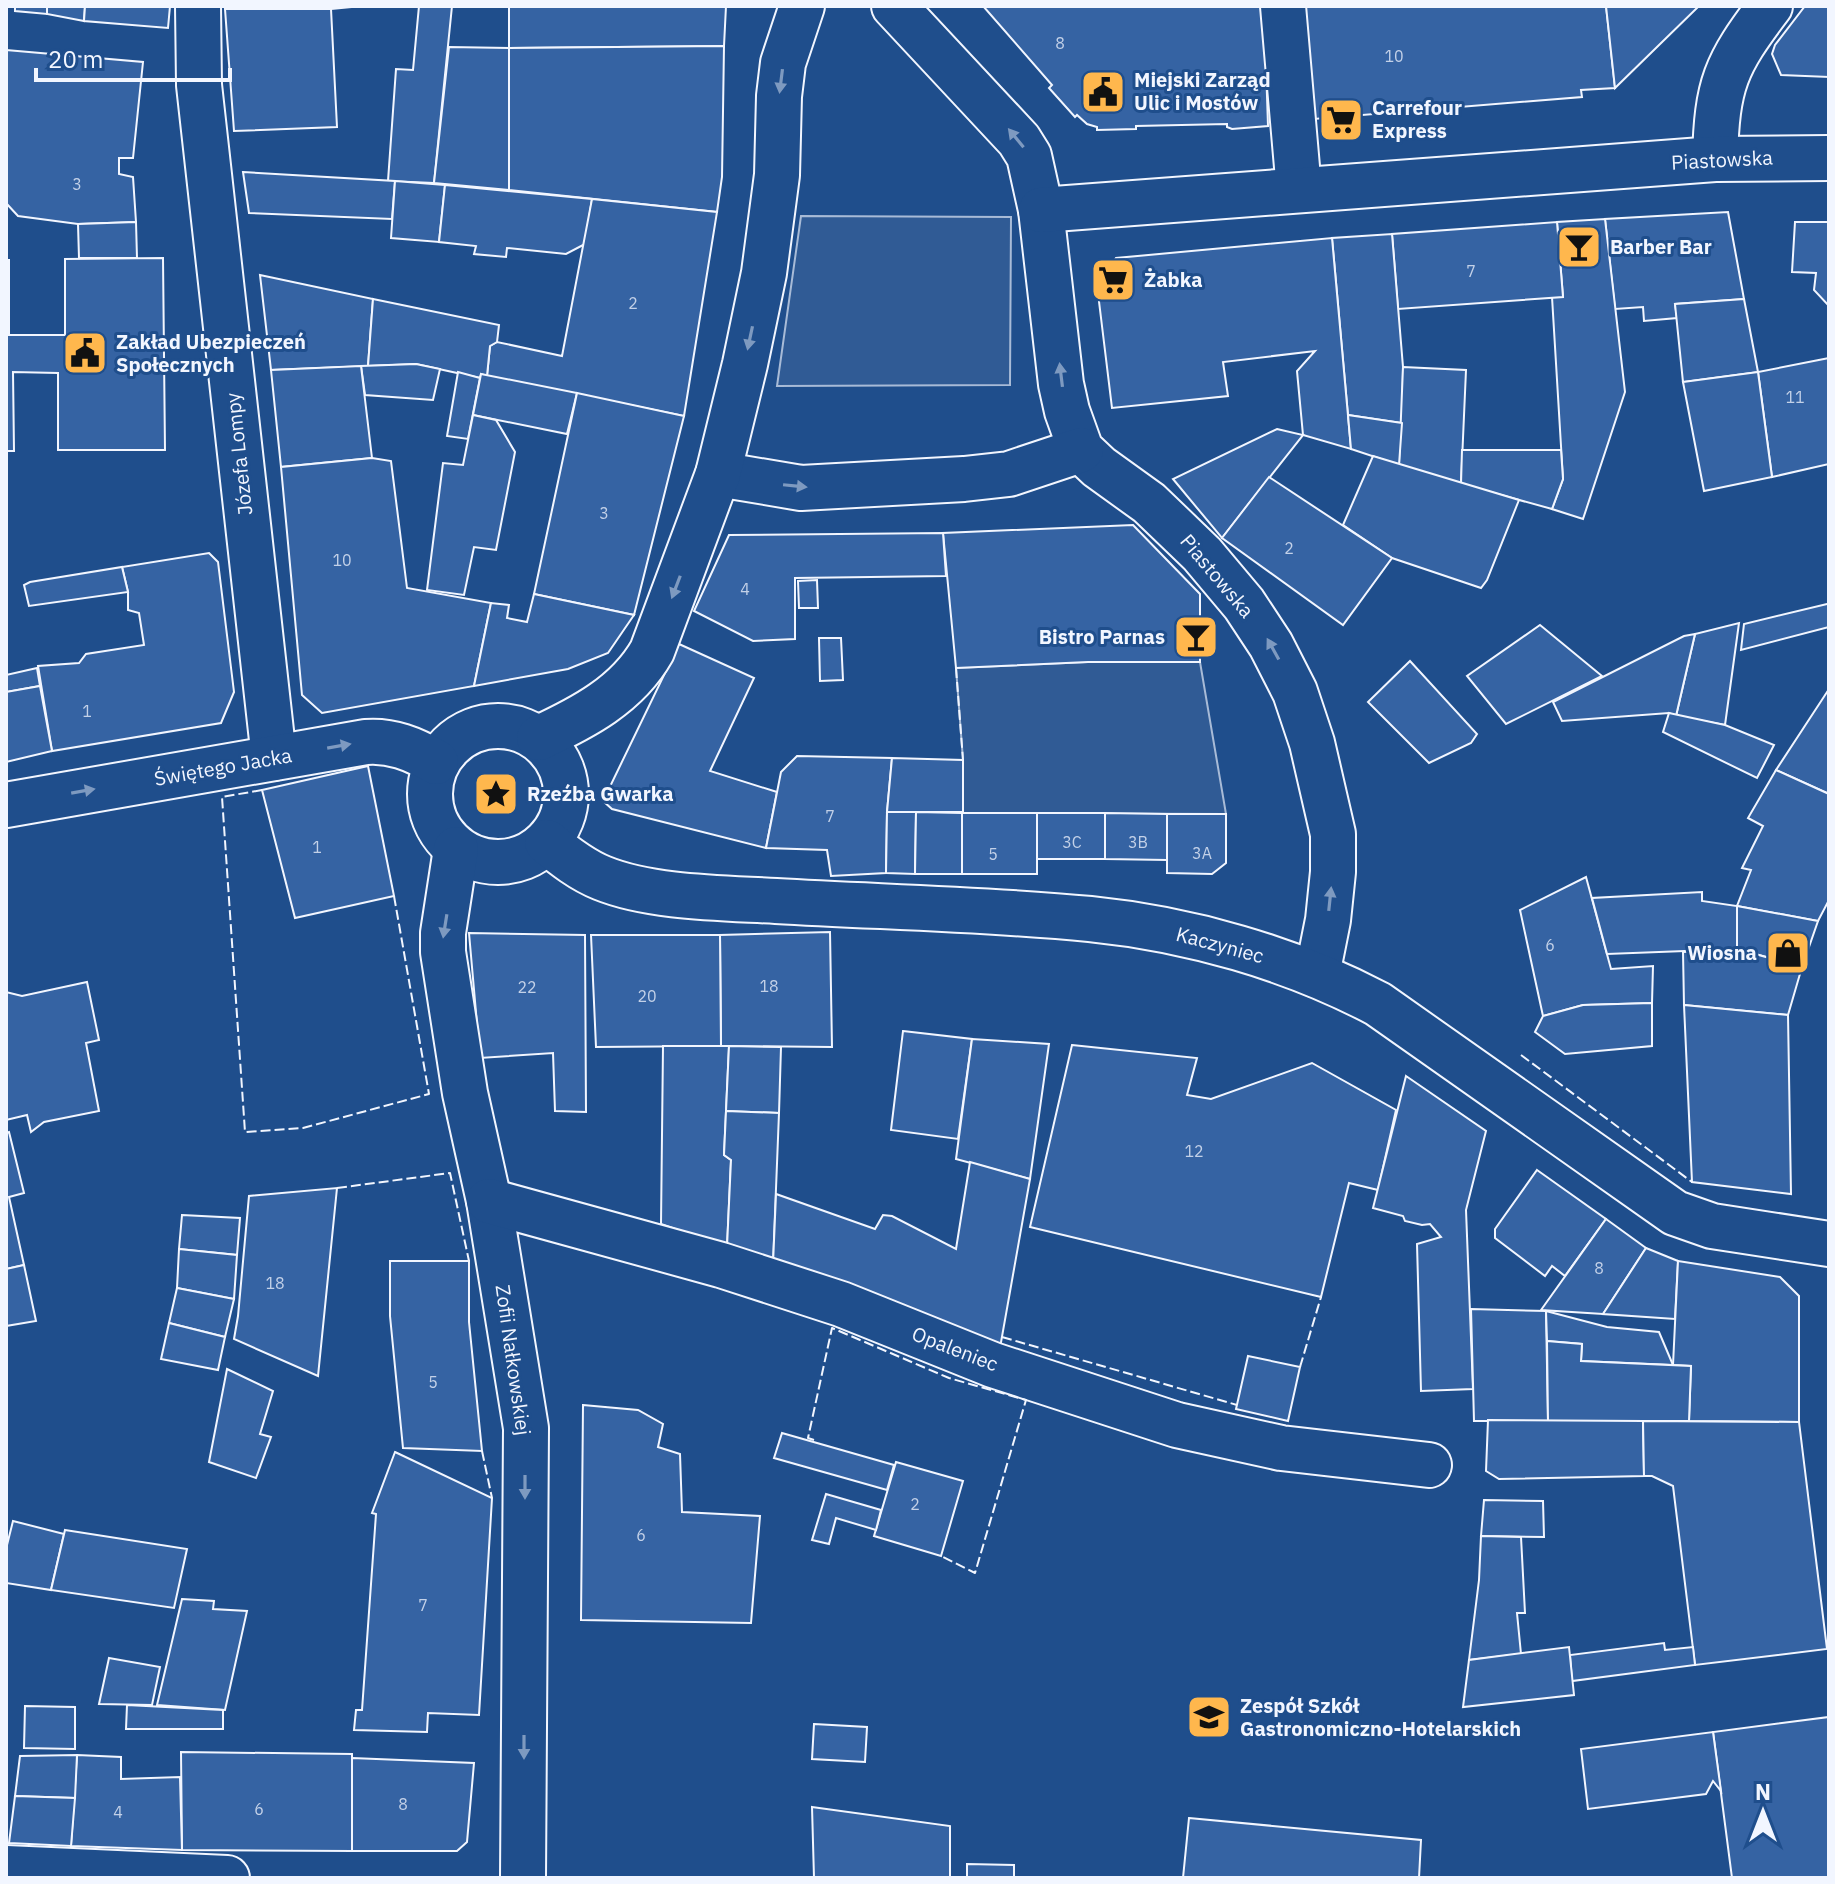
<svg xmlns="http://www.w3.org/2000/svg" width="1835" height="1884" viewBox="0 0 1835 1884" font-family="'IBM Plex Sans',sans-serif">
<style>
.built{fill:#305b95;stroke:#a8bbd7;stroke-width:2}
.building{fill:#3563a3;stroke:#f2f6ff;stroke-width:2}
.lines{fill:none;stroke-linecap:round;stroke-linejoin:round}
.minor-casing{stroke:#f2f6ff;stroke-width:48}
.minor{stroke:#1f4e8c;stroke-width:44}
.fence{stroke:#f2f6ff;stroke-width:2;stroke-dasharray:10 4;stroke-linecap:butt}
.oneway{fill:#7e9ac0}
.labels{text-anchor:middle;stroke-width:6;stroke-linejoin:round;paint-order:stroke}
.number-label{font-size:16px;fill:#c3d1e8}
.poi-label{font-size:20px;font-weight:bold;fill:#f2f6ff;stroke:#1f4e8c;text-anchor:start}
.street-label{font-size:20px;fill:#f2f6ff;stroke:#1f4e8c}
</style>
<rect width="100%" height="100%" fill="#1f4e8c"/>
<!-- built -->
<g class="built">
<path d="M801 216 1011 217 1010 385 777 386Z"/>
<path d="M1088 662H1200L1226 814 962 813 963 760 956 668Z"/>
</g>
<!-- building -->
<g class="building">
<path d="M15 6H47V14L15 11Z"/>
<path d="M47 6H85L84 21 47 14Z"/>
<path d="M85 6H170L168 28 84 21Z"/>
<path d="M225 6H362L331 9H225Z"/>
<path d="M419 6H452L434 183 388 181 396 69 413 70Z"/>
<path d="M509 6H726L724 46 509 48Z"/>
<path d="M983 6H1264L1268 126 1232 129 1227 127V124L1136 126V129L1097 130V127L1087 124 1077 115 1075 117 1049 88 1052 85Z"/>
<path d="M1305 6H1606L1615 88 1581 90 1582 97 1314 119Z"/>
<path d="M1606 6H1699L1615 88Z"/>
<path d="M1805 6H1829V77L1781 75 1772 54 1775 45Z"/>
<path d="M225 9H331L337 127 234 131Z"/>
<path d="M724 46 722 177 717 212 509 190V48Z"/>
<path d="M449 47 509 48V190L434 183Z"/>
<path d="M6 50 143 62 133 158H119V174L133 177 136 222 78 224 18 216 6 203Z"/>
<path d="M243 172 395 181 392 219 249 213Z"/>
<path d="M395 181 445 185 439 242 391 238Z"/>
<path d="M445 185 592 199 585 244 566 254 507 248 506 257 474 254 476 246 439 242Z"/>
<path d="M592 199 717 212 684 416 487 376 490 346 497 342 562 356Z"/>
<path d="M1728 212 1744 299 1675 304 1677 318 1644 321 1643 307 1615 309 1605 219Z"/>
<path d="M1605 219 1625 392 1583 519 1552 509 1563 479 1552 297H1563L1557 222Z"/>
<path d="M136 222 137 258H79L78 224Z"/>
<path d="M1557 222 1563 297 1398 309 1392 234Z"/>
<path d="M1795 222H1829V306L1814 290 1816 273 1792 272Z"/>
<path d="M1392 234 1403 367 1402 423 1348 415 1332 238Z"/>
<path d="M1332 238 1351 449 1303 435 1297 371 1315 351 1223 362 1228 396 1112 408 1097 285 1116 258Z"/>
<path d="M163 258 165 450H58V373L13 372 14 451H6V260H9V335H65V259Z"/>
<path d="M260 275 373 299 368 366 271 370Z"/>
<path d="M373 299 499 325 497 342 490 346 487 376 481 374 480 378 416 364 368 366Z"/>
<path d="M1744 299 1758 372 1683 382 1675 304Z"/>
<path d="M1829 358V464L1772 477 1758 372Z"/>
<path d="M416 364 440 369 433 400 365 395 361 366Z"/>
<path d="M361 366 372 458 281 467 271 370Z"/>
<path d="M1403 367 1466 370 1461 484 1399 465Z"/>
<path d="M458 372 480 378 468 439 447 436Z"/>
<path d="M1758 372 1772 477 1704 491 1683 382Z"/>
<path d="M481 374 577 393 567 434 473 415Z"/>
<path d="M577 393 684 416 634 615 534 594Z"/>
<path d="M473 415 496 420 515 452 496 550 474 547 464 595 427 590 443 463 463 465Z"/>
<path d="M1348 415 1402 423 1399 465 1351 449Z"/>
<path d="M1277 429 1303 435 1222 538 1173 479Z"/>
<path d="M1462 450H1561L1563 479 1552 509 1461 484Z"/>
<path d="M1373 456 1519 500 1487 580 1481 588 1392 558 1343 525Z"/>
<path d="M372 458 391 461 407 588 491 603 474 686 322 713 302 695 281 467Z"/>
<path d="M1269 477 1392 558 1343 625 1222 538Z"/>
<path d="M1133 525 1200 594V662H1088L956 668 943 533Z"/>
<path d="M943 533 946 576 795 578V639L753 641 694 611 729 535Z"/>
<path d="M209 553 218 562 234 692 221 723 52 751 38 666 79 663 86 654 144 645 139 613 128 610V592L122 567Z"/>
<path d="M122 567 128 592 29 606 24 585 30 582Z"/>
<path d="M817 580 818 608H799L798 581Z"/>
<path d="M534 594 634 615 608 653 568 669 474 686 491 603 509 605 507 618 527 622Z"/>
<path d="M1827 604H1829V627L1741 650 1744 624Z"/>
<path d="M1739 623 1725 725 1676 716 1695 634Z"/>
<path d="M1540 625 1602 676 1506 724 1467 676Z"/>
<path d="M1695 634 1676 716 1669 713 1562 721 1553 702 1684 636Z"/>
<path d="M819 638H841L843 680 820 681Z"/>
<path d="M679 644 754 678 710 771 777 792 766 848 612 809 603 801Z"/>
<path d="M1410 661 1477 734 1471 743 1429 763 1368 702Z"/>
<path d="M37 668 40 686 6 692V675Z"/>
<path d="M40 686 52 751 6 762V692Z"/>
<path d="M1829 689V794L1776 770Z"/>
<path d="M1669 713 1725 725 1774 745 1757 778 1663 732Z"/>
<path d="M797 756 892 758 887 812 886 873 831 876 827 850 766 848 781 772Z"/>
<path d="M892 758 963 760V812H887Z"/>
<path d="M368 766 394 896 295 918 262 790Z"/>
<path d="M1776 770 1829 794V900L1818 921 1737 906 1751 870 1742 868 1763 826 1748 818Z"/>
<path d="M887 812H916L915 874 886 873Z"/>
<path d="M916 812 962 813V874H915Z"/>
<rect x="962" y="813" width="75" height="61"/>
<rect x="1037" y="813" width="68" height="46"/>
<path d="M1105 813 1167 814V860L1105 859Z"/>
<path d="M1167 814H1226V863L1212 874 1167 873Z"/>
<path d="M1586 877 1611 969 1653 966 1652 1003 1583 1005 1543 1016 1520 910Z"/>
<path d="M1702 892V901L1737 906V949L1607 954 1592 898Z"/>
<path d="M1737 906 1818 921 1802 967 1737 949Z"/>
<path d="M830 932 832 1047 721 1046 720 935Z"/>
<path d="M469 933 585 935 586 1112 555 1111 553 1053 480 1058Z"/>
<path d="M591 935H720L721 1046 596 1047Z"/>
<path d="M1737 949 1802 967 1788 1015 1684 1005 1683 952Z"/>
<path d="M87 982 99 1040 86 1043 99 1111 44 1122 31 1132 27 1115 6 1120V992L22 996Z"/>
<path d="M1652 1003V1046L1565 1054 1535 1032 1543 1016 1583 1005Z"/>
<path d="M1684 1005 1788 1015 1791 1194 1692 1182Z"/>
<path d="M903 1031 972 1039 958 1139 891 1130Z"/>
<path d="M972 1039 1049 1044 1030 1179 956 1159Z"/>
<path d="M1072 1045 1197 1058 1187 1095 1211 1099 1312 1063 1396 1110 1378 1190 1349 1183 1321 1297 1030 1227Z"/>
<path d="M663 1046H729L724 1155 731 1160 727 1247 661 1224Z"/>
<path d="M729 1046 781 1047 779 1113 726 1111Z"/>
<path d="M1406 1076 1486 1131 1466 1210 1473 1389 1421 1391 1417 1244 1441 1237 1430 1224 1422 1225 1405 1221 1403 1216 1373 1208Z"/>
<path d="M726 1111 779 1113 773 1264 727 1247 731 1160 724 1155Z"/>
<path d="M9 1132 24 1193 9 1197 24 1265 6 1269V1133Z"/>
<path d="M970 1162 1030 1179 1000 1348 773 1264 776 1194 875 1229 883 1215 892 1216 956 1249Z"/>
<path d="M1537 1170 1606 1219 1565 1276 1552 1266 1545 1276 1495 1238V1229Z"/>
<path d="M337 1188 318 1376 234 1339 238 1316 249 1196Z"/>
<path d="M182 1215 240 1218 237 1255 179 1249Z"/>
<path d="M1606 1219 1646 1248 1603 1314 1541 1310Z"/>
<path d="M1646 1248 1678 1261 1675 1319 1603 1314Z"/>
<path d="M179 1249 237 1255 234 1299 177 1288Z"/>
<path d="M390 1261H469V1322L482 1451 403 1448 390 1316Z"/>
<path d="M1678 1261 1780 1277 1799 1296V1422L1689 1421 1691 1366 1673 1365Z"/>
<path d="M24 1265 36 1321 6 1326V1269Z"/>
<path d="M177 1288 234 1299 225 1337 169 1323Z"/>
<path d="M1471 1309 1546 1311 1548 1421H1474Z"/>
<path d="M1546 1311 1607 1327 1659 1332 1673 1365 1581 1361 1582 1344 1547 1341Z"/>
<path d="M169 1323 225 1337 218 1370 161 1359Z"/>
<path d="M1547 1341 1582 1344 1581 1361 1691 1366 1689 1421H1548Z"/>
<path d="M1248 1356 1300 1367 1288 1421 1236 1409Z"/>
<path d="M227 1369 273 1391 260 1434 271 1437 256 1478 209 1462Z"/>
<path d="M583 1405 638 1410 663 1424 658 1447 680 1454 682 1512 760 1516 751 1623 581 1620Z"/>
<path d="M1488 1420 1643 1421 1644 1476 1499 1479 1486 1471Z"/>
<path d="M1643 1421 1799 1422 1827 1649 1695 1665 1673 1486 1652 1476H1644Z"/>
<path d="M782 1433 894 1465 887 1490 774 1458Z"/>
<path d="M395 1452 492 1498 479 1715 428 1713 427 1732 354 1730 356 1710H362L376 1514 372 1513Z"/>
<path d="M896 1462 963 1481 941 1556 874 1536Z"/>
<path d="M826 1494 881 1510 876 1530 836 1518 829 1544 812 1540Z"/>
<path d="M1484 1500 1543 1501 1544 1537 1481 1536Z"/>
<path d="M13 1521 64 1534 51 1590 6 1583V1549Z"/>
<path d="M65 1530 187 1549 174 1608 51 1590Z"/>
<path d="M1481 1536 1521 1537 1525 1613H1517L1521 1654 1469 1660 1479 1580Z"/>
<path d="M182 1599 214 1601 213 1609 247 1611 225 1710 157 1705Z"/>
<path d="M1664 1643 1665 1650 1693 1647 1695 1665 1572 1681 1570 1655Z"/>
<path d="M1569 1647 1574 1695 1463 1707 1469 1660Z"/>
<path d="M109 1658 160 1667 152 1705 99 1704Z"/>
<path d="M127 1705 223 1710V1729H126Z"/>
<path d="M25 1706 75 1707V1749L24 1748Z"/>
<path d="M1829 1717V1878H1732L1713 1732Z"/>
<path d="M814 1724 867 1727 865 1762 812 1759Z"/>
<path d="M1713 1732 1721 1791 1713 1781 1706 1794 1588 1809 1581 1749Z"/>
<path d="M181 1752 352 1754V1851L182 1850Z"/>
<path d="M77 1755 121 1757V1779L180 1777 182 1850 71 1846Z"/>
<path d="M77 1755 75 1798 15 1796 20 1756Z"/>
<path d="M352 1758 474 1763 467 1842 457 1851H352Z"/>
<path d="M15 1796 75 1798 71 1846 9 1843Z"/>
<path d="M812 1807 950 1826V1878H814Z"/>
<path d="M1189 1818 1421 1840 1419 1878H1183Z"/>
<path d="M967 1864 1014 1865V1878H967Z"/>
</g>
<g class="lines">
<!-- minor casing -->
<g class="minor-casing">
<g id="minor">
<path d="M198 6 199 85 274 758"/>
<path d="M894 6 1019 140 1029 156 1041 210 1061 384 1067 411 1081 450 1099 467 1149 503 1202 554 1244 604 1271 645 1295 692 1312 743 1333 834V872L1328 920 1317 975"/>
<path d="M1283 6 1299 190"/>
<path d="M1715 159C1717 84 1725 65 1770 6"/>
<path d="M1041 210 1715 159 1829 158"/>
<path d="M718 474 801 488 964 479 1009 474 1081 450"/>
<circle cx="498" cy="794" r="68"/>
<path d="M539 738C582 718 627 695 652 651L718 474 745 364 764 273 777 175 779 96 783 63 802 6"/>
<path d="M6 805 366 742C392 740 413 749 436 762"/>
<path d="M547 842C564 856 582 870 602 878 651 898 723 898 776 901 880 907 986 909 1090 919 1189 929 1291 958 1378 1004L1675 1213 1712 1226 1829 1244"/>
<path d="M456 849 443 933V952L465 1093 489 1201 526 1428 523 1878"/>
<path d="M489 1201 721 1265 841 1304 993 1365 1177 1425 1281 1448 1429 1465"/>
<path d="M6 1868 227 1878"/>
</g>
</g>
<!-- minor -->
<use href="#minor" class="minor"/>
<!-- fence -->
<g class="fence">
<path d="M956 668 963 760"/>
<path d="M262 790 222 797 245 1132 303 1128 429 1094 394 896"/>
<path d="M1521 1055 1692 1182"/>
<path d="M337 1188 450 1173 469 1261"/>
<path d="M1002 1337 1237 1405"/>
<path d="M1300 1367 1321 1297"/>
<path d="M814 1440 808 1438 832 1328 949 1378 1026 1400 975 1573 941 1556"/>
<path d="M482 1451 492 1498"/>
</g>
</g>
<!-- one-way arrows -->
<defs><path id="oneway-solid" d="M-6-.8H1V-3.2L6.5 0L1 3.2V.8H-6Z" transform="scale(2)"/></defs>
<g class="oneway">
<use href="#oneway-solid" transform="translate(781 81) rotate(97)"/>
<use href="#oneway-solid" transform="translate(1016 138) rotate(-129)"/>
<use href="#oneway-solid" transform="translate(750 338) rotate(102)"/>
<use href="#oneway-solid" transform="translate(1061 375) rotate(-97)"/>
<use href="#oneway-solid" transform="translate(795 486) rotate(6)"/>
<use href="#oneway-solid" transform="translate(676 587) rotate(111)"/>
<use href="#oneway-solid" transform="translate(1273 649) rotate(-119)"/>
<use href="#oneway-solid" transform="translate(339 746) rotate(-10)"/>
<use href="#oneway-solid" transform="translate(83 791) rotate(-10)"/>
<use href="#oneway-solid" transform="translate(1330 899) rotate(-84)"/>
<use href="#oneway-solid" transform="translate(445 926) rotate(99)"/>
<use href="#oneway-solid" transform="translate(525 1487) rotate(90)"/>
<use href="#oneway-solid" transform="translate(524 1747) rotate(90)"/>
</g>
<!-- icons -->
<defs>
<g id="civic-square" transform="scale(2.3)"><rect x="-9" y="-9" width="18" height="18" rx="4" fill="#ffb74d" stroke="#1f4e8c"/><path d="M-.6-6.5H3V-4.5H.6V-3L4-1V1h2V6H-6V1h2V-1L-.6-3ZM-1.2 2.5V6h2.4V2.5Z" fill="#111"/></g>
<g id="supermarket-square" transform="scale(2.3)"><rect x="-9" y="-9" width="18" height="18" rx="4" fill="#ffb74d" stroke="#1f4e8c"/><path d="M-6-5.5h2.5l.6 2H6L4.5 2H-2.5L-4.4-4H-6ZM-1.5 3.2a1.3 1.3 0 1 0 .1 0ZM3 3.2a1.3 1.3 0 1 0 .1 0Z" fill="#111"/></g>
<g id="bar-square" transform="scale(2.3)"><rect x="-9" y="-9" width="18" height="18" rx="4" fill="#ffb74d" stroke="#1f4e8c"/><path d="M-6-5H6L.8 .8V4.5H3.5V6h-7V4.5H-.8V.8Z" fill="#111"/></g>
<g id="sight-square" transform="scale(2.3)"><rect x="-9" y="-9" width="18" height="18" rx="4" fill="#ffb74d" stroke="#1f4e8c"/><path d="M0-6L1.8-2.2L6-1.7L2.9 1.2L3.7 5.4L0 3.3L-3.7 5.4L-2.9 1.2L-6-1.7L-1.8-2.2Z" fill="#111"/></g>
<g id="shop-square" transform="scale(2.3)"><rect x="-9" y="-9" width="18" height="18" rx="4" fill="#ffb74d" stroke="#1f4e8c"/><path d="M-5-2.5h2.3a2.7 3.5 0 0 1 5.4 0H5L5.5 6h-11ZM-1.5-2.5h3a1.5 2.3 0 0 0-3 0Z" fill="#111"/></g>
<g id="school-square" transform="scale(2.3)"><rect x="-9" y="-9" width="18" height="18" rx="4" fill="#ffb74d" stroke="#1f4e8c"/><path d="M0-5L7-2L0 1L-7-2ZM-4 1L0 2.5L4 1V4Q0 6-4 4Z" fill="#111"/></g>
</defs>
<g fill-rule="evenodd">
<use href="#civic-square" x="1103" y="92"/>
<use href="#supermarket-square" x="1341" y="120"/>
<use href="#bar-square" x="1579" y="247"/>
<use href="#supermarket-square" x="1113" y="280"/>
<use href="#civic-square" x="85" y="353"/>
<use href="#bar-square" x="1196" y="637"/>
<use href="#sight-square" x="496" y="794"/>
<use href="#shop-square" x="1788" y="953"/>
<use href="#school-square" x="1209" y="1717"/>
</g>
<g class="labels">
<!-- number labels -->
<g class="number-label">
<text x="1060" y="49">8</text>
<text x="1394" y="62">10</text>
<text x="77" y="190">3</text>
<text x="1471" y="277">7</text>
<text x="633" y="309">2</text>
<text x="1795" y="403">11</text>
<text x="604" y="519">3</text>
<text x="1289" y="554">2</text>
<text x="342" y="566">10</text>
<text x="745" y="595">4</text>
<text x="87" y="717">1</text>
<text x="830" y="822">7</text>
<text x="1072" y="848">3C</text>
<text x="1138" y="848">3B</text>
<text x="317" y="853">1</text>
<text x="1202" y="859">3A</text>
<text x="993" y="860">5</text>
<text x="1550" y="951">6</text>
<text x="769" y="992">18</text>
<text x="527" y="993">22</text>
<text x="647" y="1002">20</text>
<text x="1194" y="1157">12</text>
<text x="1599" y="1274">8</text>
<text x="275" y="1289">18</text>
<text x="433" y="1388">5</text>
<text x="915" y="1510">2</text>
<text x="641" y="1541">6</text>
<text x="423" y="1611">7</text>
<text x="403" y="1810">8</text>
<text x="259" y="1815">6</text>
<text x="118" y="1818">4</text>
</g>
<!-- poi labels -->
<g class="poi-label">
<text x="1134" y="87">Miejski Zarząd<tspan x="1134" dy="23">Ulic i Mostów</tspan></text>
<text x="1372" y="115">Carrefour<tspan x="1372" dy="23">Express</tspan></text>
<text x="1610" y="254">Barber Bar</text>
<text x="1144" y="287">Żabka</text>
<text x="116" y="349">Zakład Ubezpieczeń<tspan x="116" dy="23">Społecznych</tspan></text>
<text x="1165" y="644" text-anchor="end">Bistro Parnas</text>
<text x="527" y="801">Rzeźba Gwarka</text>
<text x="1757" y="960" text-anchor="end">Wiosna</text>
<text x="1240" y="1713">Zespół Szkół<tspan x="1240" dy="23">Gastronomiczno-Hotelarskich</tspan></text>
</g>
<!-- street labels -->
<g class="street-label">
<text transform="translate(1722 160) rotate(-3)" y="7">Piastowska</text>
<text transform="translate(239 454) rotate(-96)" y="7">Józefa Lompy</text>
<text transform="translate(1217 576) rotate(50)" y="7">Piastowska</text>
<text transform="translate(223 767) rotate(-10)" y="7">Świętego Jacka</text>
<text transform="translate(1220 945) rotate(15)" y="7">Kaczyniec</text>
<text transform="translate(955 1349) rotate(21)" y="7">Opaleniec</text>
<text transform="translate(513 1360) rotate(82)" y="7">Zofii Nałkowskiej</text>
</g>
</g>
<!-- border -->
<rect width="1835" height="1884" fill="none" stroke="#f2f6ff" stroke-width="16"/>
<!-- north arrow -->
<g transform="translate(1763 1812)" stroke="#1f4e8c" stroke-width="6" paint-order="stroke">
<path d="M0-6L14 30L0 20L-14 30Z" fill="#f2f6ff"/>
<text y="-12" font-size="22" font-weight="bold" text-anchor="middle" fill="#f2f6ff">N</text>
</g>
<!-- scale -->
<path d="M36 68v12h194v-12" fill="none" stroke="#f2f6ff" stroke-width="4"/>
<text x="48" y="68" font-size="24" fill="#f2f6ff" stroke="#1f4e8c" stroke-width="6" paint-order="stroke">20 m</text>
</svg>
